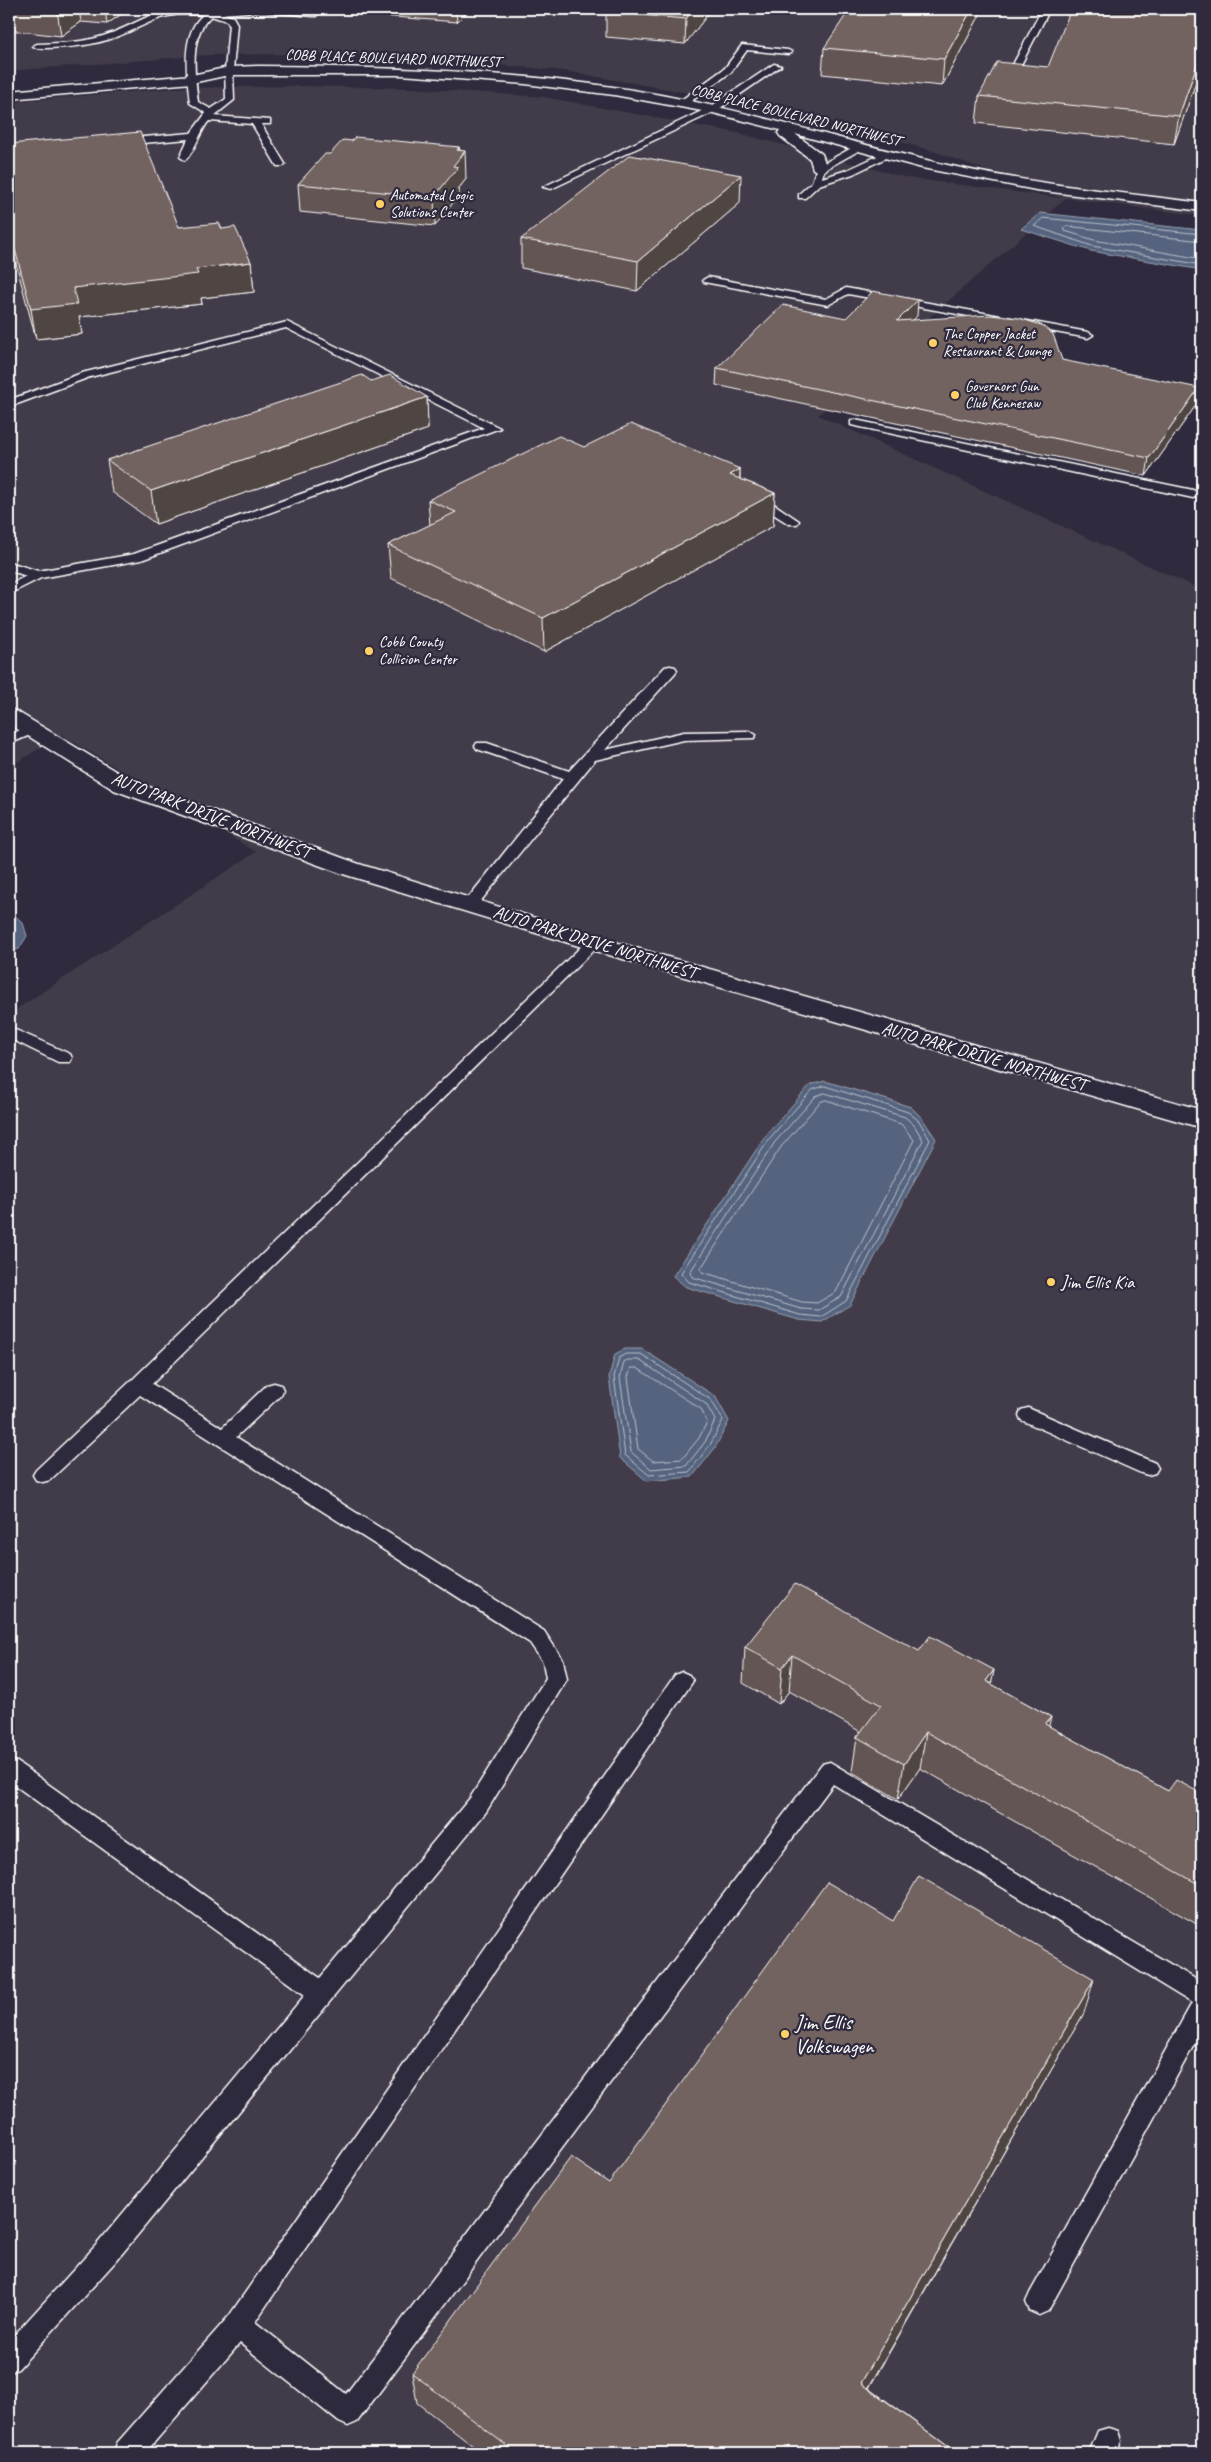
<svg xmlns="http://www.w3.org/2000/svg" width="1211" height="2462" viewBox="0 0 1211 2462" font-family="Caveat,sans-serif">
<style>
.built{fill:#433b48}
.water{fill:#54647e;stroke:#98a2b2}
.lines{fill:none;stroke-linecap:round;stroke-linejoin:round}
.shore{stroke:#bbc1cb;stroke-width:1}
.lane-casing{stroke:#fff;stroke-width:3}
.street-casing{stroke:#fff;stroke-width:3}
.secondary-casing{stroke:#fff;stroke-width:3}
.lane{fill:#2f2a3d;fill-rule:evenodd}
.street{fill:#2f2a3d;fill-rule:evenodd}
.secondary{fill:#2f2a3d;fill-rule:evenodd}
.wall{fill:#635553;stroke:#fff}
.shaded-wall{fill:#504543;stroke:#fff}
.building{fill:#736360;stroke:#fff}
.poi-dot{fill:#ffd166;stroke:#2f2a3d;stroke-width:2}
.labels{text-anchor:middle;stroke-width:4.5;stroke-linejoin:round;paint-order:stroke}
.far-street-label{font-size:15px;fill:#fff;stroke:#2f2a3d}
.far-poi-label{font-size:15px;fill:#fff;stroke:#2f2a3d;text-anchor:start}
.street-label{font-size:18px;fill:#fff;stroke:#2f2a3d}
.poi-label{font-size:18px;fill:#fff;stroke:#2f2a3d;text-anchor:start}
.near-poi-label{font-size:21px;fill:#fff;stroke:#2f2a3d;text-anchor:start}
</style>
<rect width="100%" height="100%" fill="#2f2a3d"/>
<filter id="ink" filterUnits="userSpaceOnUse"><feTurbulence type="fractalNoise" baseFrequency=".02" numOctaves="2"/><feDisplacementMap in="SourceGraphic" scale="10" xChannelSelector="R" yChannelSelector="G"/><feConvolveMatrix kernelMatrix="1 2 1 2 8 2 1 2 1" color-interpolation-filters="sRGB"/></filter>
<g filter="url(#ink)">
<!-- built -->
<path class="built" d="M9 9H1202V216L1066 198 818 415 1202 590V2453H9V1014L256 852 62 735 9 767V102L174 88 299 86 412 88 544 97 738 133 908 178 1063 198 933 151 791 111 564 71 415 57 296 54 209 55 9 71Z"/>
<!-- water -->
<g class="water">
<path d="M1040 213 1202 230V270L1091 251 1021 229Z"/>
<path d="M9 910 23 923 27 936 19 949 9 952Z"/>
<path d="M825 1081 911 1107 922 1118 936 1139 850 1305 822 1322 799 1320 686 1287 673 1276 766 1135 810 1085Z"/>
<path d="M625 1349H642L715 1396 729 1421 715 1448 692 1477 647 1481 620 1458 609 1377 615 1354Z"/>
</g>
<g class="lines">
<!-- shore -->
<g class="shore">
<path d="M1202 234 1043 218 1034 226 1092 246 1202 265"/>
<path d="M1202 241 1066 226 1063 228 1065 231 1094 240 1202 259"/>
<path d="M825 1086 908 1112 919 1121 930 1140 846 1301 821 1317 800 1315 689 1282 681 1273 770 1138 812 1090Z"/>
<path d="M825 1093 905 1117 914 1125 923 1140 841 1297 819 1310 801 1309 692 1277 690 1272 775 1142 816 1096Z"/>
<path d="M826 1100 901 1124 914 1140 836 1292 817 1303 802 1302 702 1272 701 1268 781 1147 820 1102Z"/>
<path d="M626 1354H641L711 1400 723 1420 710 1445 689 1472 649 1475 625 1455 614 1377 619 1358Z"/>
<path d="M628 1360H639L706 1404 715 1420 705 1442 686 1466 651 1469 631 1452 620 1378 624 1362Z"/>
<path d="M631 1368H637L701 1409 707 1422 699 1438 682 1459 653 1461 638 1449 628 1378Z"/>
</g>
<!-- lane casing -->
<g class="lane-casing">
<g id="lane">
<path d="M171 9 207 11 210 9H283L316 12V16H313L260 11 223 14 233 17 237 24 233 71 234 100 214 116 270 120V124H261L285 164 283 166H277L252 124 209 121C201 129 192 157 185 160L180 157 188 139 132 144 127 141 132 138 191 133 206 113 190 103C187 76 180 34 203 15 158 9 145 29 107 40 84 47 60 48 37 48L33 46 37 44C59 43 82 43 103 36 127 29 147 14 171 9ZM211 16 227 21 229 24 225 71 226 99 211 109 198 102C195 76 188 36 211 16Z"/>
<path d="M1042 9H1050L1013 80 1006 82 1005 80Z"/>
<path d="M742 45 788 50 792 52 788 54 747 50 731 72 686 105H680V101L725 68Z"/>
<path d="M774 64 781 66 716 111 551 189 543 187 710 107Z"/>
<path d="M857 145 862 148 860 150 824 170 822 178 847 170 884 153 892 155 853 174 819 185 805 198H799V194L812 182 817 167Z"/>
<path d="M708 277 826 299 846 288 1088 332 1093 335 1088 338 848 294 828 305 704 282 703 280Z"/>
<path d="M287 322 500 428 141 560 41 578 9 594V585L26 576 9 570V562L38 571 134 554 484 428 286 328 90 377 9 407V400L82 373Z"/>
<path d="M855 420 1193 490 1199 494 1193 498 851 425V421Z"/>
<path d="M755 493 759 494 799 521 797 524H789L751 500 749 497Z"/>
<path d="M670 666 675 667 677 670 675 673 605 750 684 732 749 731 756 735 754 738 684 740 595 760 475 908H465L463 905 465 902 563 779 477 749 475 746 477 743H487L569 771 665 667Z"/>
<path d="M32 725 39 729 37 732 9 744V735Z"/>
<path d="M593 938 601 943 598 946 152 1384 222 1428 267 1385 274 1383 281 1385 283 1390 281 1395 236 1437 544 1631 563 1660 567 1679 486 1812 116 2261 18 2369 9 2373V2341L98 2243 305 1995 9 1781V1760L17 1762 320 1978 470 1798 546 1678 543 1662 530 1643 140 1395 50 1480 43 1482 36 1480 33 1475 36 1470 132 1380 588 940Z"/>
<path d="M9 1027 70 1054 72 1058 70 1062H58L9 1038Z"/>
<path d="M1028 1408 1155 1463 1158 1468 1155 1473 1148 1475 1141 1473 1021 1420 1019 1415 1021 1410Z"/>
<path d="M682 1672 689 1675 693 1681 689 1687 255 2322 346 2394 822 1764 830 1762 1202 1983V2030L1048 2311 1039 2315 1030 2311 1026 2302 1030 2293 1192 2003 833 1784 357 2422 348 2426 339 2422 240 2343 145 2453H114L117 2443 229 2316 675 1675Z"/>
<path d="M1108 2428 1118 2431 1121 2441 1116 2453H1089L1098 2431Z"/>
</g>
</g>
<!-- street casing -->
<g class="street-casing">
<path id="street" d="M9 709 16 711 130 780 359 864 601 938 1202 1110V1128L585 948 343 874 114 790 9 724Z"/>
</g>
<!-- secondary casing -->
<g class="secondary-casing">
<path id="secondary" d="M258 66C377 67 495 70 613 87 718 102 819 134 922 159 1013 182 1108 191 1202 203V211L1036 190 922 168 795 134 822 154 827 169 820 173 813 169 810 159 780 136 778 133 780 130 713 113 614 95 525 84 401 75H229L192 83 9 99V91L192 75 229 67Z"/>
</g>
<!-- lane -->
<use href="#lane" class="lane"/>
<!-- street -->
<use href="#street" class="street"/>
<!-- secondary -->
<use href="#secondary" class="secondary"/>
</g>
<!-- wall -->
<g class="wall">
<path d="M9 9H129L107 24 81 22 61 36 9 30Z"/>
<path d="M368 9H470L457 22 369 15Z"/>
<path d="M608 9H712L685 44 606 37V12Z"/>
<path d="M983 9 942 86 822 74 824 48Z"/>
<path d="M1202 9V72L1200 71 1174 144 976 123 979 96 1048 67Z"/>
<path d="M9 144 179 227 222 229 251 262 254 292 201 298 202 304 79 317 82 334 36 339 9 237Z"/>
<path d="M459 147 460 150 466 179 459 188V195L435 226 300 212 298 184 330 154Z"/>
<path d="M740 203 637 291 521 268V239Z"/>
<path d="M917 316 913 320 1062 360 1196 405 1146 476 716 385 717 368 846 318Z"/>
<path d="M371 381 427 397 428 429 156 524 112 492 107 460Z"/>
<path d="M584 447 740 469V479L775 493 773 526 544 652 391 578 388 545 430 525 428 500Z"/>
<path d="M745 1647 919 1651 994 1670 991 1684 1051 1717 1048 1726 1168 1791 1202 1794V1927L920 1768 898 1799 852 1772 857 1737 861 1732 789 1691 779 1704 743 1683Z"/>
<path d="M893 1921 1084 2013 869 2388 957 2453H482L417 2403 412 2373 609 2183Z"/>
</g>
<!-- shaded-wall -->
<g class="shaded-wall">
<path d="M59 9H79L81 22 61 36 57 10Z"/>
<path d="M105 9H129L107 24Z"/>
<path d="M456 9H470L457 22Z"/>
<path d="M693 9H712L685 44 686 19Z"/>
<path d="M972 9H983L942 86 944 59Z"/>
<path d="M1202 50V56L1200 71 1174 144 1179 116Z"/>
<path d="M459 147 460 158 465 151 466 179 459 188V195L435 226 434 197 453 166 457 150Z"/>
<path d="M741 175 740 203 637 291 638 261Z"/>
<path d="M251 262 254 292 201 298 202 304 79 317 82 334 36 339 31 309 73 288 196 269Z"/>
<path d="M918 300 917 316 895 338 897 321Z"/>
<path d="M1199 388 1196 405 1146 476 1149 458Z"/>
<path d="M427 397 428 429 156 524 151 491Z"/>
<path d="M740 469 739 501 730 475Z"/>
<path d="M775 493 773 526 544 652 543 618Z"/>
<path d="M792 1655 789 1691 779 1704 782 1668Z"/>
<path d="M994 1670 987 1706 986 1681Z"/>
<path d="M1051 1717 1042 1753 1045 1724Z"/>
<path d="M926 1732 920 1768 898 1799 904 1764Z"/>
<path d="M1094 1979 1084 2013 855 2411 861 2383Z"/>
</g>
<!-- building -->
<g class="building">
<path d="M43 9H59L57 10Z"/>
<path d="M608 9H693L686 19 606 12Z"/>
<path d="M850 9H972L944 59 824 48Z"/>
<path d="M1071 9H1202V50L1179 116 979 96 997 62 1048 67Z"/>
<path d="M140 132 179 227 219 223 222 229 235 227 251 262 196 269 198 274 73 288 77 304 31 309 9 227V144Z"/>
<path d="M355 137 459 147 457 150 465 151 453 166 458 167 434 197 298 184 325 154H330L343 140 352 141Z"/>
<path d="M630 155 741 175 638 261 521 239Z"/>
<path d="M873 291 918 300 897 321 990 315 1019 318 1041 325 1053 334 1062 360 1199 388 1149 458 717 368 783 305 846 318Z"/>
<path d="M362 375 371 381 390 375 427 397 151 491 107 460Z"/>
<path d="M631 424 740 469 730 475 775 493 543 618 388 545 456 512 428 500 559 436 584 447Z"/>
<path d="M795 1584 919 1651 930 1636 994 1670 986 1681 1051 1717 1045 1724 1168 1791 1176 1780 1202 1794V1886L926 1732 904 1764 857 1737 881 1705 792 1655 782 1668 745 1647Z"/>
<path d="M919 1876 1094 1979 861 2383 957 2453H516L412 2373 571 2157 609 2183 827 1882 893 1921Z"/>
</g>
</g>
<!-- markers -->
<g class="poi-dot">
<circle cx="380" cy="204" r="5"/>
<circle cx="933" cy="343" r="5"/>
<circle cx="955" cy="395" r="5"/>
<circle cx="369" cy="651" r="5"/>
<circle cx="1051" cy="1282" r="5"/>
<circle cx="785" cy="2034" r="5"/>
</g>
<g class="labels">
<!-- far-street labels -->
<g class="far-street-label">
<text transform="translate(393 58) rotate(2)" y="5">COBB PLACE BOULEVARD NORTHWEST</text>
<text transform="translate(796 115) rotate(14)" y="5">COBB PLACE BOULEVARD NORTHWEST</text>
</g>
<!-- far-poi labels -->
<g class="far-poi-label">
<text x="390" y="200">Automated Logic<tspan x="390" dy="17">Solutions Center</tspan></text>
<text x="943" y="339">The Copper Jacket<tspan x="943" dy="17">Restaurant &amp; Lounge</tspan></text>
<text x="965" y="391">Governors Gun<tspan x="965" dy="17">Club Kennesaw</tspan></text>
<text x="379" y="647">Cobb County<tspan x="379" dy="17">Collision Center</tspan></text>
</g>
<!-- street labels -->
<g class="street-label">
<text transform="translate(211 815) rotate(21)" y="6">AUTO PARK DRIVE NORTHWEST</text>
<text transform="translate(595 942) rotate(17)" y="6">AUTO PARK DRIVE NORTHWEST</text>
<text transform="translate(984 1056) rotate(16)" y="6">AUTO PARK DRIVE NORTHWEST</text>
</g>
<!-- poi labels -->
<g class="poi-label">
<text x="1061" y="1288">Jim Ellis Kia</text>
</g>
<!-- near-poi labels -->
<g class="near-poi-label">
<text x="795" y="2029">Jim Ellis<tspan x="795" dy="24">Volkswagen</tspan></text>
</g>
</g>
<!-- margin -->
<rect width="1211" height="2462" fill="none" stroke="#2f2a3d" stroke-width="30"/>
<rect x="15" y="15" width="1181" height="2432" fill="none" stroke="#fff" stroke-width="2" filter="url(#ink)"/>
</svg>
